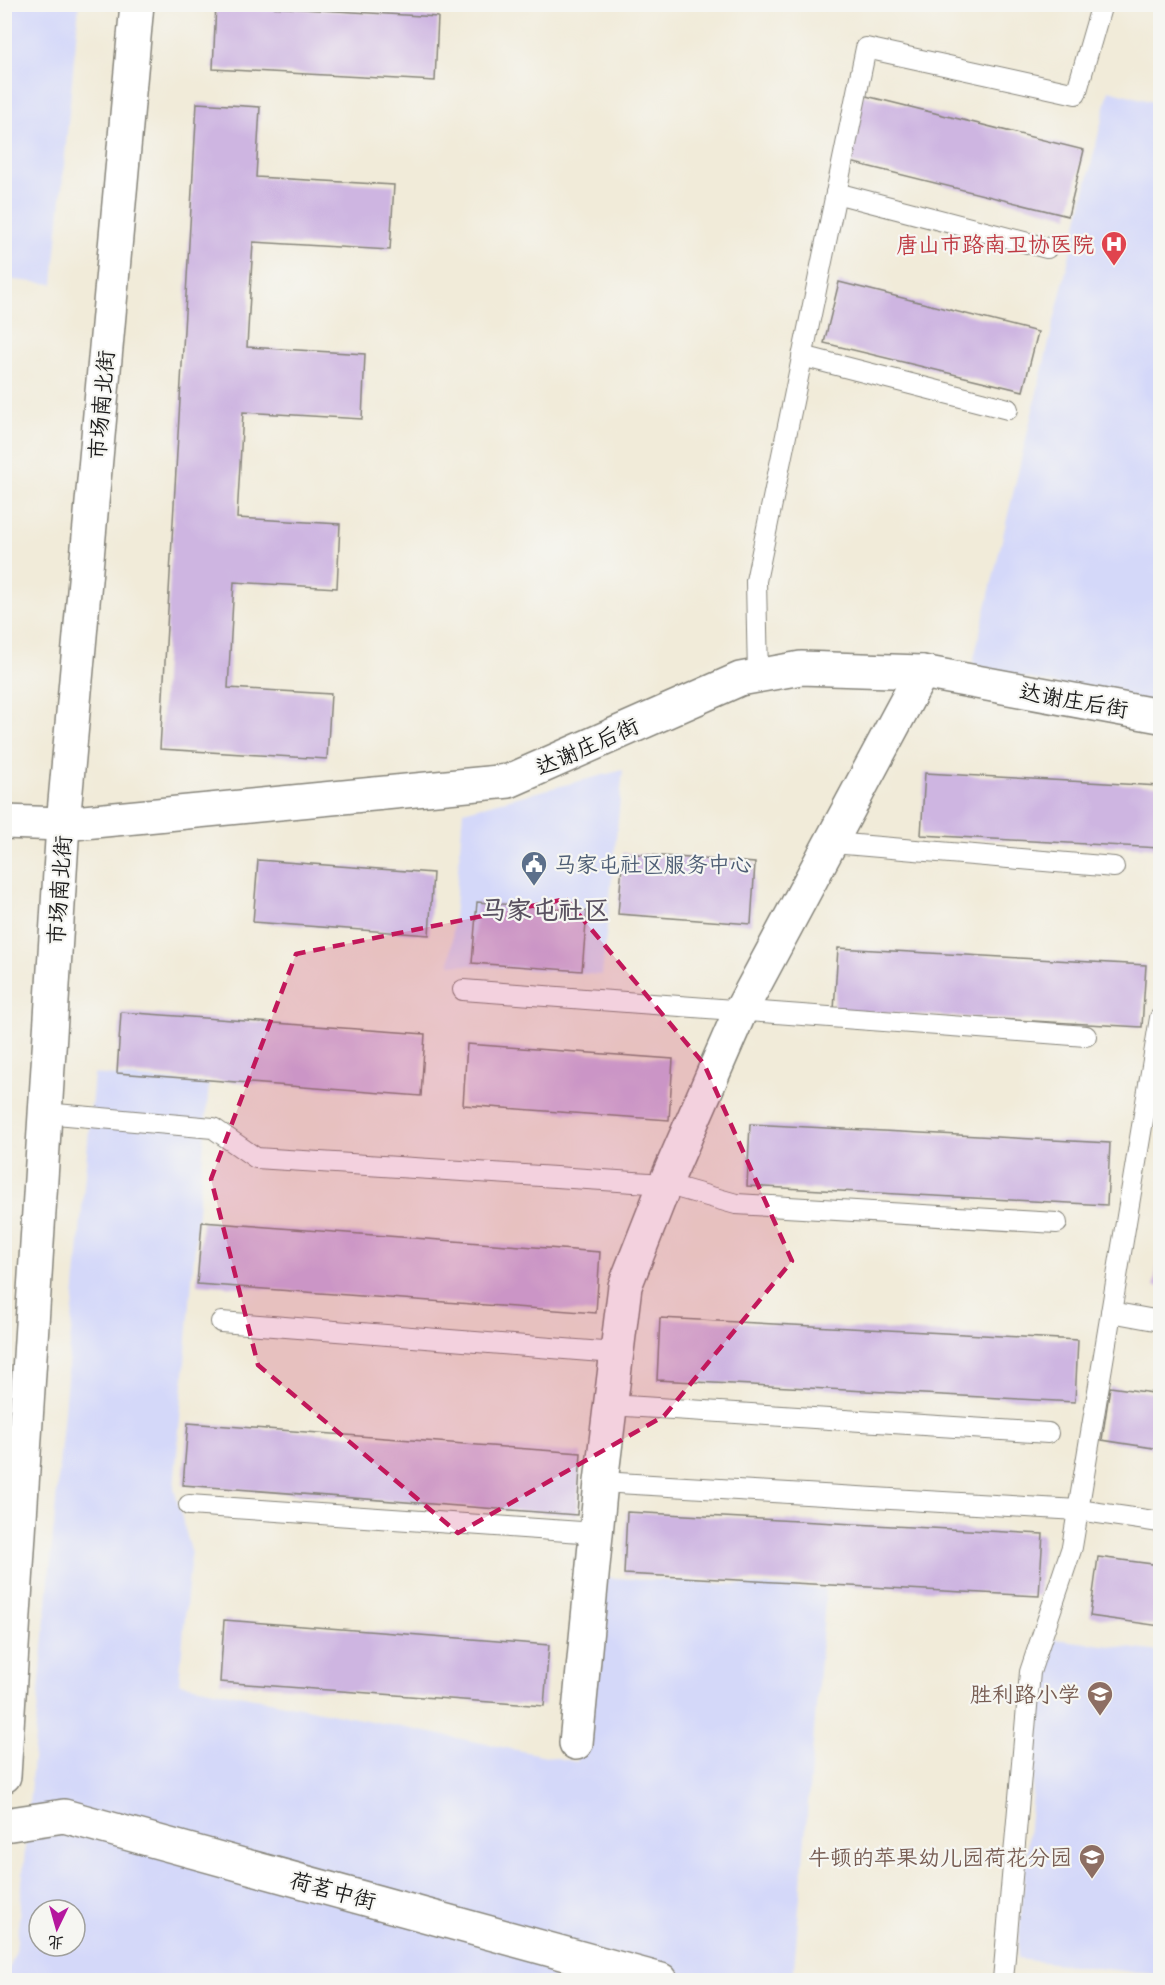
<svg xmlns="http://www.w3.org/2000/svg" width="1165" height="1985" viewBox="0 0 1165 1985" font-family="Mynerve,'LXGW WenKai TC',sans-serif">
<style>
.built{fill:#d4d8f9;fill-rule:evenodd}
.building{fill:#ceb5e1}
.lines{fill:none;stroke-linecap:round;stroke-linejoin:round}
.lane-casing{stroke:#86847a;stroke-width:22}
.street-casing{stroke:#86847a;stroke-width:36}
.secondary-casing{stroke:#86847a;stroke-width:36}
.lane{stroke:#fff;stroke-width:20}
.street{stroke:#fff;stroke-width:33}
.secondary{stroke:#fff;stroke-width:33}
.marked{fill:#c2185b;fill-opacity:0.2;stroke:#c2185b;stroke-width:4.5;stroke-dasharray:12 8;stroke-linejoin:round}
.labels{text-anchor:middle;stroke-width:4.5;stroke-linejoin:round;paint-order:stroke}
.health-label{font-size:22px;fill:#be3a42;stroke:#f6f6f2;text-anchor:end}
.street-label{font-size:22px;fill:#1c1c1c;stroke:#f6f6f2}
.service-label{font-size:22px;fill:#4e5e75;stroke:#f6f6f2;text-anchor:start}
.education-label{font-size:22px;fill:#785e54;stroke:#f6f6f2;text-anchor:end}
.quarter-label{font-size:26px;font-weight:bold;fill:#5a5261;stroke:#f6f6f2}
</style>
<rect width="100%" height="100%" fill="#f6f6f2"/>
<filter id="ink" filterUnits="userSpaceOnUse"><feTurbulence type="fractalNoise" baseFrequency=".0167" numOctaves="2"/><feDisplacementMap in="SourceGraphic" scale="12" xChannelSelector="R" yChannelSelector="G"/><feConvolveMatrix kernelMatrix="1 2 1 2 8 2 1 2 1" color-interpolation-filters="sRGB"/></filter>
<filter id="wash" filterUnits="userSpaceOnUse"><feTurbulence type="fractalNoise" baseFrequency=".008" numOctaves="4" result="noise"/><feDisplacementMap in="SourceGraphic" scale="24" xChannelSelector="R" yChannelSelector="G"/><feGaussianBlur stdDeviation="1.35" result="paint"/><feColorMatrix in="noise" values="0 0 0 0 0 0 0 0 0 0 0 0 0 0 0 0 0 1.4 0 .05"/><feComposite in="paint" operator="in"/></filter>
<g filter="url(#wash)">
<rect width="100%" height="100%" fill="#f1ebd9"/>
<!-- built -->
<g class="built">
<path d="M5 4 79 5 53 284 5 279Z"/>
<path d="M1109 90 1160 104V707L972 666Z"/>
<path d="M623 770 602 975 450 964 463 811Z"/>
<path d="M94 1074 209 1084 174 1489 191 1551 179 1683 577 1762 597 1577 826 1589 793 1980H5L16 1951ZM39 1910H75V1946H39Z"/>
<path d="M1046 1638 1160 1652V1975L1017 1959Z"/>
</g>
<g id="blocks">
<!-- building -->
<g class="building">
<path d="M216 4 438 17 435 81 213 69Z"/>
<path d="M862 95 1084 150 1068 216 846 161Z"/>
<path d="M197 103 260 107 256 177 394 185 390 250 253 242 247 347 365 354 362 419 243 412 237 518 340 524 337 588 234 582 228 688 331 694 327 759 160 749Z"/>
<path d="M839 282 1038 332 1023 391 824 343Z"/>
<path d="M925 773 1160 786V848L921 835Z"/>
<path d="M623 853 755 863 751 924 618 914Z"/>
<path d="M258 860 433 873 429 935 253 922Z"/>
<path d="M477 902 587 911 582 971 472 963Z"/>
<path d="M838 948 1146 965 1142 1027 834 1010Z"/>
<path d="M121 1012 425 1034 421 1096 117 1073Z"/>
<path d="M467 1044 673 1059 669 1120 463 1105Z"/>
<path d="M750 1124 1110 1143 1107 1205 747 1186Z"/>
<path d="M202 1222 600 1252 596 1313 197 1284Z"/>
<path d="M1159 1252H1160V1287L1154 1286Z"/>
<path d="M660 1318 1078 1340 1075 1402 657 1380Z"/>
<path d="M1110 1387 1160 1394V1449L1102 1440Z"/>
<path d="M188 1423 581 1453 577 1515 183 1485Z"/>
<path d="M627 1512 1043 1534 1039 1596 624 1574Z"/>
<path d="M1098 1557 1160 1565V1626L1090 1616Z"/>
<path d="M224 1620 549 1645 544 1706 220 1682Z"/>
</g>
</g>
</g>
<g filter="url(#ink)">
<use href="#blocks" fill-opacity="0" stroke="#86847a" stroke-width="1.5"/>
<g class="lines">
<!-- lane casing -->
<g class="lane-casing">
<g id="lane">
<path d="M836 193 1047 248"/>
<path d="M802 356 1008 409"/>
<path d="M758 676 756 581 866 48 1076 94 1102 4"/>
<path d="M833 843 1114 867"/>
<path d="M463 990 1086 1036"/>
<path d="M45 1113 213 1128 256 1158 665 1184 736 1204 1057 1223"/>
<path d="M1111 1312 1160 1321"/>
<path d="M221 1322 615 1353"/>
<path d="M610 1405 1048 1433"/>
<path d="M601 1482 1078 1510 1160 1522"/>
<path d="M189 1505 596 1533"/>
<path d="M1003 1980 1030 1672 1072 1547 1160 1018"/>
</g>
</g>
<!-- street casing -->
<g class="street-casing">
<g id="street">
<path d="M4 822 63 824 509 781 740 679 801 668 922 672 1160 716"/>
<path d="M576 1743 601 1482 625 1286 665 1184 740 1012 922 672"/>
<path d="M4 1825 64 1816 661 1980"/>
</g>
</g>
<!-- secondary casing -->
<g class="secondary-casing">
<path id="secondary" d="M4 1776 63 824 137 4"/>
</g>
<!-- lane -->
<use href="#lane" class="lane"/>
<!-- street -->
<use href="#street" class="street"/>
<!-- secondary -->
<use href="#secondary" class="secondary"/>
</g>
</g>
<!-- marked area -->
<path class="marked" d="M566 899 704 1064 792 1261 664 1416 458 1533 258 1365 211 1179 296 954Z"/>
<!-- icons -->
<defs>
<g id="hospital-pin" transform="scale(1.35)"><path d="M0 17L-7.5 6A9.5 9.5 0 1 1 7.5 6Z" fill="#e0444e" stroke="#f6f6f2"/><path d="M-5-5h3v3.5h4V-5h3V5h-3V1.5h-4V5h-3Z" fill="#fff"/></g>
<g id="civic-pin" transform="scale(1.35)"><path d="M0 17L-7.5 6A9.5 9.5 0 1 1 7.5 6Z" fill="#5c6f8a" stroke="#f6f6f2"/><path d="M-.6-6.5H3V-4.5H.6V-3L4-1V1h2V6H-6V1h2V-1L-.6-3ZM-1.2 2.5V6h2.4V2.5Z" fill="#fff"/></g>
<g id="school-pin" transform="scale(1.35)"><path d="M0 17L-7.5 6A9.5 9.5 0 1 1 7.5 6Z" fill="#8d6e63" stroke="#f6f6f2"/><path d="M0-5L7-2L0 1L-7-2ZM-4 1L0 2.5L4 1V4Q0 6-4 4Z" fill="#fff"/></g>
</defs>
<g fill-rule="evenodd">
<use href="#hospital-pin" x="1114" y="244"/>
<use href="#civic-pin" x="534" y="864"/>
<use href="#school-pin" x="1100" y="1694"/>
<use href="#school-pin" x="1092" y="1857"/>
</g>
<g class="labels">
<!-- health labels -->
<g class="health-label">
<text x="1094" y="252">唐山市路南卫协医院</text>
</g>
<!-- street labels -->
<g class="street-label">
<text transform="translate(101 405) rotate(-85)" y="8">市场南北街</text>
<text transform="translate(1074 700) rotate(10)" y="8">达谢庄后街</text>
<text transform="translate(587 746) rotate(-24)" y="8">达谢庄后街</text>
<text transform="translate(59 890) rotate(-86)" y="8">市场南北街</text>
<text transform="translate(333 1890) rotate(15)" y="8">荷茗中街</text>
</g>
<!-- service labels -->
<g class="service-label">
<text x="554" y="872">马家屯社区服务中心</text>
</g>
<!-- education labels -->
<g class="education-label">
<text x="1080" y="1702">胜利路小学</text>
<text x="1072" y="1865">牛顿的苹果幼儿园荷花分园</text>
</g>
<!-- quarter labels -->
<g class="quarter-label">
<text x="545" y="919">马家屯社区</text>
</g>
</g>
<!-- margin -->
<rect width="1165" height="1985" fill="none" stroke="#f6f6f2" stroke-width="24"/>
<!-- north arrow -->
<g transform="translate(57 1928) rotate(185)"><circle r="28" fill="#f6f6f2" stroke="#9f9f9c" stroke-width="1.5"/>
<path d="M0-4.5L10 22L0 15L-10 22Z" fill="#b5179e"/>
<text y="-9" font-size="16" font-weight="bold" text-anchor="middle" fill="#1c1c1c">北</text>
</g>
</svg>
